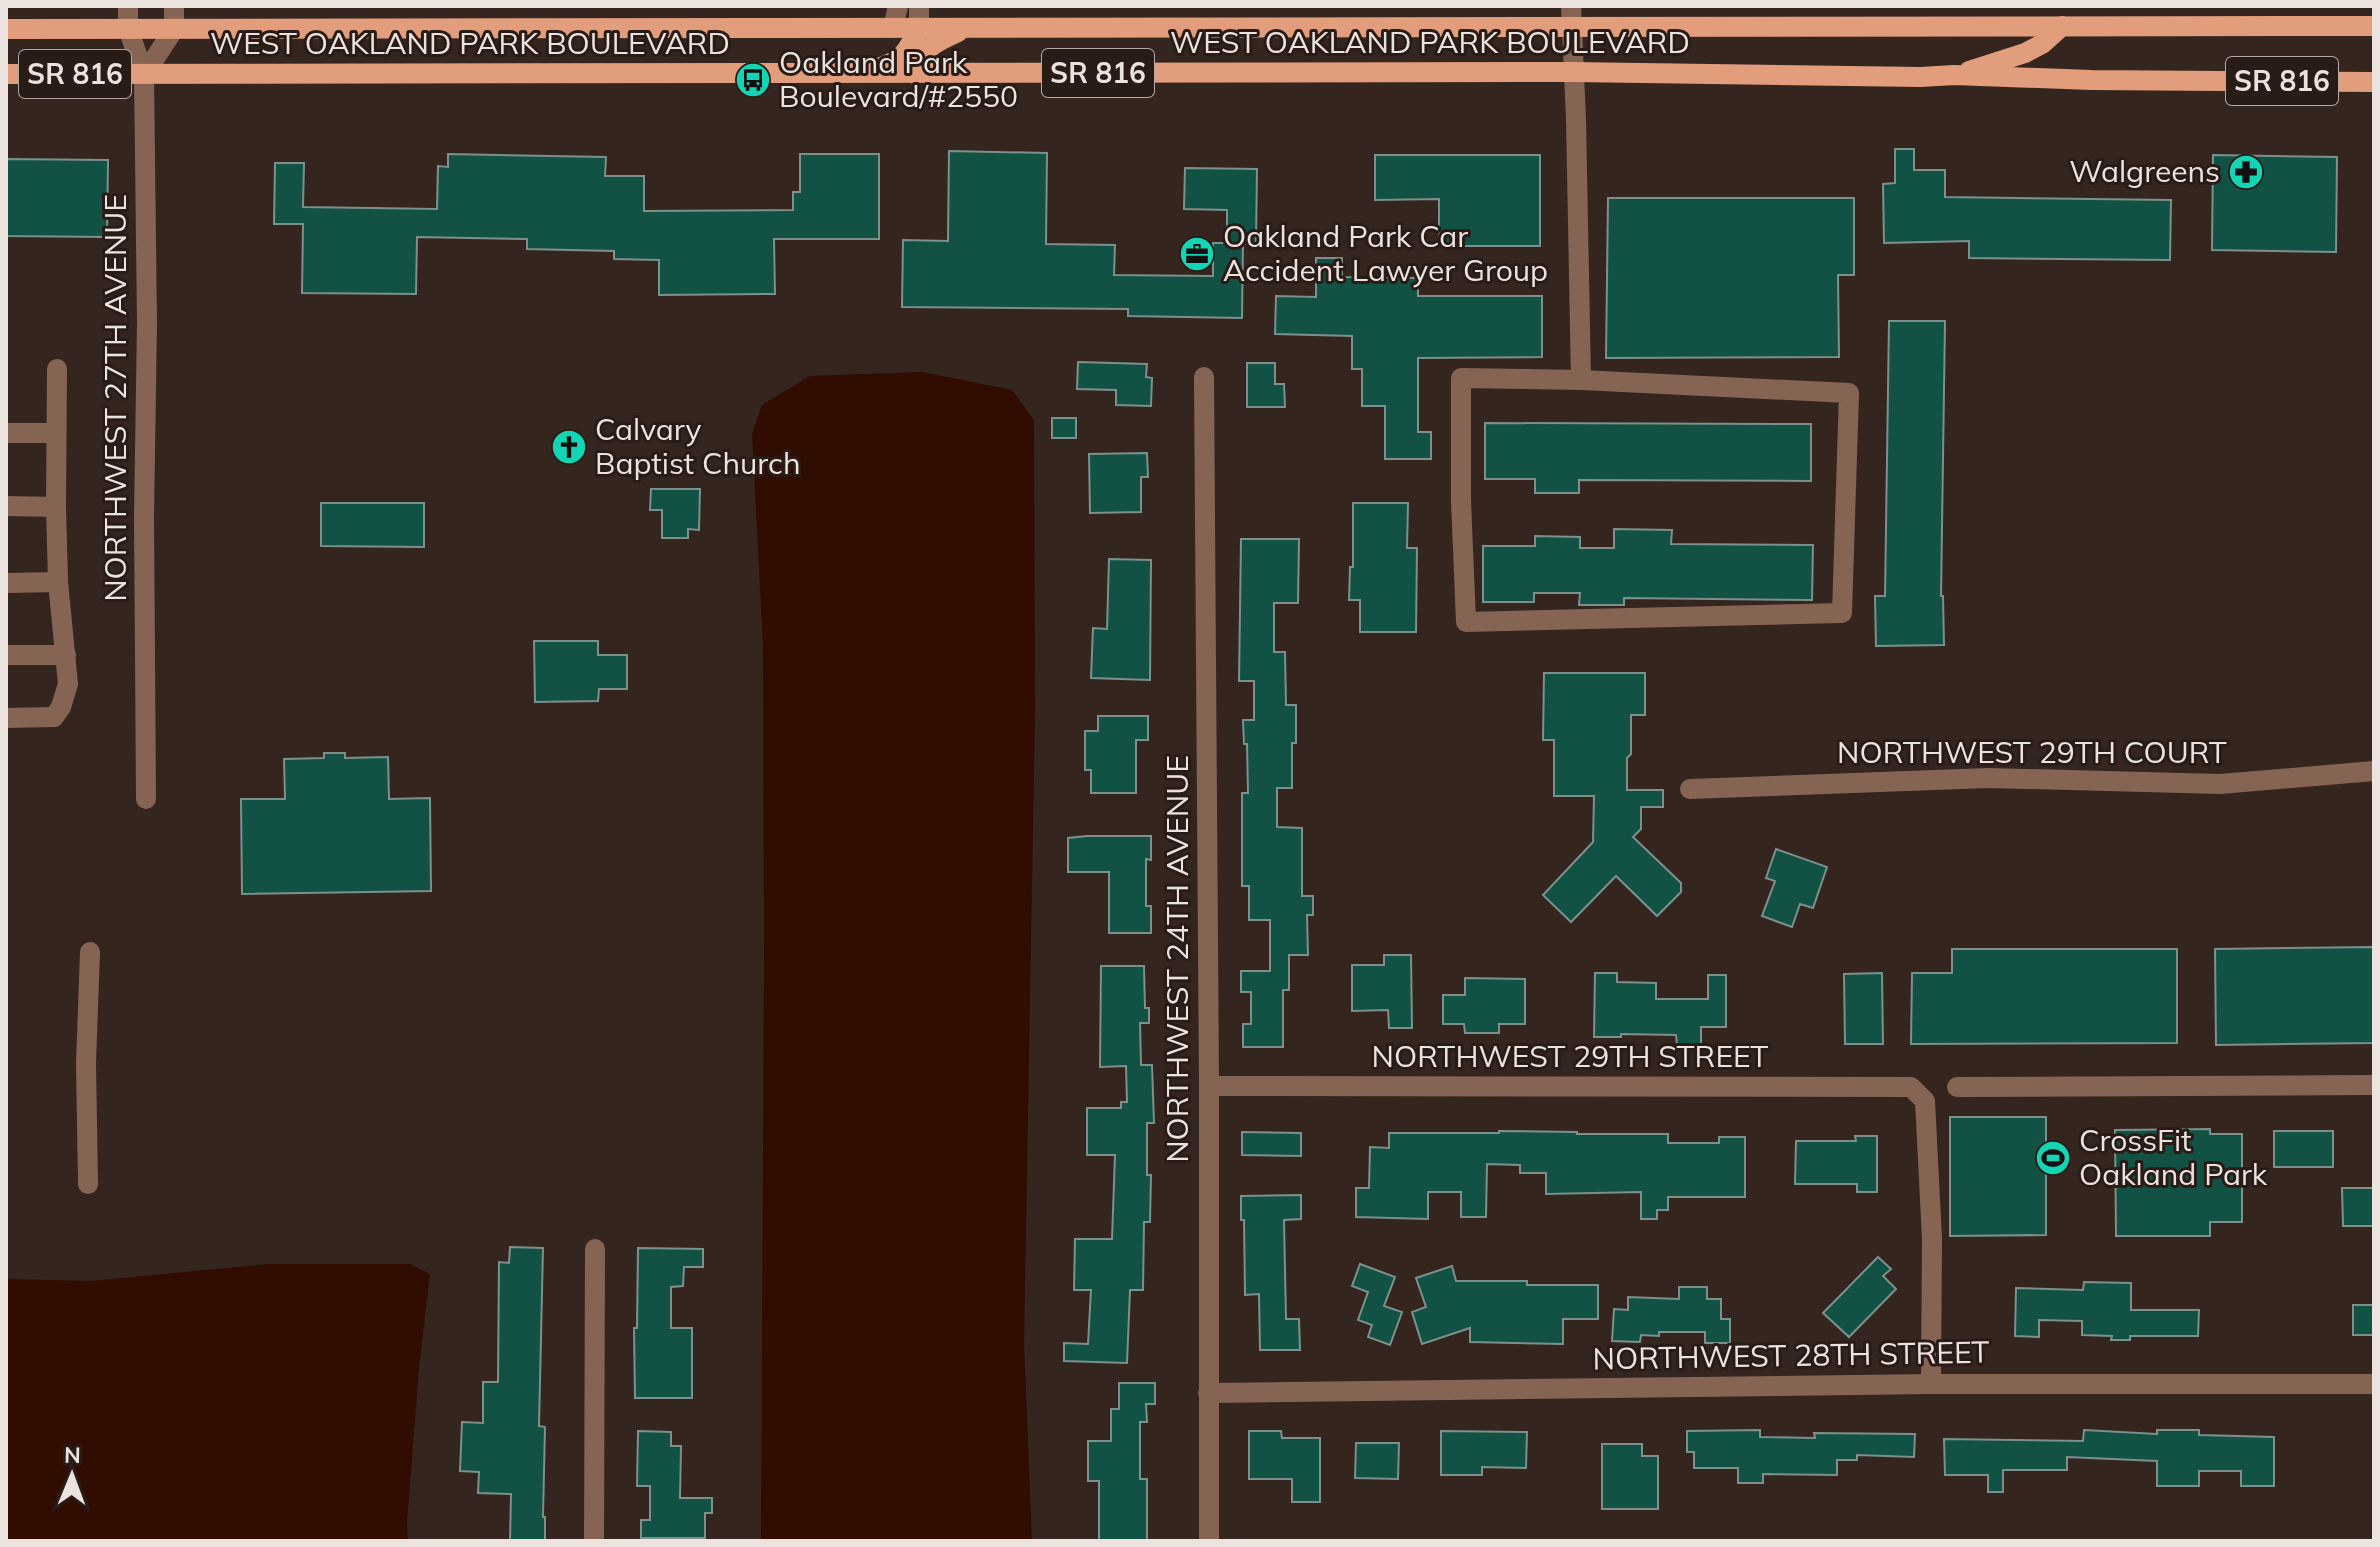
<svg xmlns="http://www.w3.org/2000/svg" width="2380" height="1547" viewBox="0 0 2380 1547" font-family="Mulish,sans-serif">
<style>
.water{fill:#310c00}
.building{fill:#115245;stroke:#7d908b;stroke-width:2}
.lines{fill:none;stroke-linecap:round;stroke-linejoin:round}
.minor{stroke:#866454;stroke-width:20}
.major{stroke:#e29d7d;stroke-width:20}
.labels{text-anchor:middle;stroke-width:6;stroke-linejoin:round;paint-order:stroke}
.shield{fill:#291c16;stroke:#b2a7a2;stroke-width:2}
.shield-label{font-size:28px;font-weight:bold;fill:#ece2de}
.street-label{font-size:30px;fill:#ece2de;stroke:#291c16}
.poi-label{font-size:30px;fill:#ece2de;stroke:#291c16;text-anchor:start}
</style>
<rect width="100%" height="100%" fill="#34251f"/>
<!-- water -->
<g class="water">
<path d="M922 372 1012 390 1034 420 1035 711 1024 1344 1032 1541H761L764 953 763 646 752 433 762 405 810 376Z"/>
<path d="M268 1264H410L430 1274 419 1368 407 1523 408 1541H6V1279L91 1281Z"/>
</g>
<!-- building -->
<g class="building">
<path d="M1895 149H1914V170H1945V197L2171 200 2170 260 1969 258V241L1884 243 1883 184 1895 183Z"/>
<path d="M949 151 1047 153 1046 244 1115 245 1114 275 1213 276V243H1227V210L1184 209 1185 168 1257 169 1256 244H1243L1242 318 1128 316V309L902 307 903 240 948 241Z"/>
<path d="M448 154 606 157 605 176H644V211L793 210V192H800V154H879V239H774L775 294 659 295V260L614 259V251L527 249V239L417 237 416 294 302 293 303 224H274L275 163H304L303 207 437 209 438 166 448 167Z"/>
<path d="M1375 155H1540V246H1439V199L1375 200Z"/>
<path d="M2213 155 2337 157 2336 252 2212 250Z"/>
<path d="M6 159 108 160 107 237 6 236Z"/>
<path d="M1608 198H1854V275H1838L1839 357 1606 358Z"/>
<path d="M1316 258H1342V277L1418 278V296H1542V357L1418 358V432H1431V459H1385V406H1362V369H1352V336L1275 334 1276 296 1316 297Z"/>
<path d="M1889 321H1945L1941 596H1943L1944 645 1876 646 1875 596H1885Z"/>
<path d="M1078 362 1147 364 1146 377 1152 378 1151 406 1116 405V390L1077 389Z"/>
<path d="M1247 363H1275V384H1284L1285 407H1247Z"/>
<rect x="1052" y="418" width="24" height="20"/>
<path d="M1485 423 1811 424V481L1579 480V493H1535V479H1485Z"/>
<path d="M1147 453 1148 477H1141V512L1090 513 1089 454Z"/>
<path d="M651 489H700L699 530 688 529V538H662V510H650Z"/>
<path d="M321 503H424V547L321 546Z"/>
<path d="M1353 503H1408L1407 548H1417L1416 632H1360V600H1349L1350 567H1353Z"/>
<path d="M1614 529 1672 530 1671 544 1813 545 1812 600 1624 598V605H1579L1580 593H1534V602H1483V546H1535V536L1580 537V548H1614Z"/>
<path d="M1241 539H1299L1298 603H1274V652H1285L1286 705H1296V743H1292V788H1277V827L1302 828V896H1313V915H1307L1308 955H1289V990H1283V1047H1243V1024H1251V992H1241V971H1270V920H1249V886H1242V793H1248L1247 744H1244L1243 720H1254V681H1239Z"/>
<path d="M1109 559 1151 560 1150 680 1091 678 1093 628 1107 629Z"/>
<path d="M534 641H598V655H627V689H599L598 701 535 702Z"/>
<path d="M1544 673H1645V715H1631V754L1627 758V790H1663V807H1641V829L1633 837 1681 883V892L1657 916 1616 876 1571 922 1543 895 1593 842 1594 796H1554V740H1543Z"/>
<path d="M1098 716H1148V740H1136V793H1091V770H1085V731H1098Z"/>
<path d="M324 753H345V758L388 757 389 799 430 798 431 891 242 894 241 799H285L284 759 324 758Z"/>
<path d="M1087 836H1151V860L1146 859V906H1151V933H1109V872H1068V838Z"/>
<path d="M1776 849 1827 867 1813 908 1800 904 1792 927 1762 916 1775 881 1766 878Z"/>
<path d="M2374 947V1043L2216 1045 2215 949Z"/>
<path d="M1952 949H2177V1043L1911 1044 1912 973H1952Z"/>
<path d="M1384 955H1411L1412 1028H1389L1388 1010 1352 1011V965H1384Z"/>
<path d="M1101 966H1144L1145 1008H1149V1023H1140L1141 1065H1152L1154 1123H1147V1175H1151L1150 1222H1144L1143 1290H1130L1127 1363 1064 1361V1343L1088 1344 1091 1290H1074L1075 1239H1112L1115 1155H1087V1108H1121V1102H1127L1126 1066 1100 1067Z"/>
<path d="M1595 973H1617V982L1656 983V999H1708V975H1726V1027H1701V1045H1677L1676 1035 1621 1034V1037H1594Z"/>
<path d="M1882 973 1883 1044H1845L1844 974Z"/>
<path d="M1465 978 1525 979V1024H1499V1033H1465L1464 1024H1443V995H1465Z"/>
<path d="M1950 1117H2046V1235L1950 1236Z"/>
<path d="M2210 1129V1134H2242V1222H2210V1236H2116L2115 1130Z"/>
<path d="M1499 1131 1577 1132V1134H1668V1143H1719V1137H1745V1197H1668V1210H1657V1219H1641V1192L1546 1194V1173H1520V1165L1487 1164 1486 1217H1461V1192H1428V1219L1356 1217V1188H1369L1370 1147 1389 1148V1133H1499Z"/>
<rect x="2274" y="1131" width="59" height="36"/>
<path d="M1242 1132 1301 1133V1156L1242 1155Z"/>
<path d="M1855 1136H1877V1192H1857V1184H1795L1796 1141H1856Z"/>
<path d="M2342 1188H2374V1226H2343Z"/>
<path d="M1301 1195V1219L1284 1220 1286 1319H1299L1300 1350H1260L1259 1294 1245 1295 1244 1220H1241V1196Z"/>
<path d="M510 1247 543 1248 539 1426 545 1427 543 1517H545V1541H510L511 1494 478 1493 479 1472 460 1471 462 1422 483 1423V1382H498L499 1262 509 1263Z"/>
<path d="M638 1248 703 1249V1267H684L683 1286 671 1287V1328H692V1398H635L634 1328H637Z"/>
<path d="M1878 1257 1891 1269 1883 1276 1896 1289 1849 1337 1823 1313Z"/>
<path d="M1360 1264 1395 1277 1384 1306 1402 1312 1390 1345 1368 1337 1372 1325 1358 1320 1368 1292 1352 1286Z"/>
<path d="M1452 1266 1456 1281H1527V1285H1598V1319H1563V1344L1470 1342V1328L1422 1344 1412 1312 1426 1307 1416 1278Z"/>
<path d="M2084 1282 2131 1283V1310H2199L2198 1336H2130V1340H2111L2112 1336 2082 1335V1321L2039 1320V1337L2015 1336 2016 1288 2083 1290Z"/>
<path d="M1679 1287H1707V1299H1721V1319H1730V1343H1705V1332H1659V1336L1641 1335 1640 1342 1612 1341 1614 1309 1628 1310V1297L1679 1299Z"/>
<rect x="2353" y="1305" width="21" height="30"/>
<path d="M1119 1383H1155V1404H1146L1147 1422H1140V1479H1147V1541H1099V1481H1088V1441H1111V1409H1119Z"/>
<path d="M1760 1430V1437L1815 1438 1814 1433 1915 1434 1914 1457 1857 1455V1460H1837V1475L1763 1474V1483H1738V1468H1694V1452H1687V1431Z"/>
<path d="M2084 1430 2157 1434V1430H2199V1435L2274 1437V1486H2241V1471H2199V1486H2157V1461L2067 1457V1470H2003V1492H1988V1475H1945L1944 1439 2083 1441Z"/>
<path d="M638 1431 671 1432V1446H681L680 1498H712V1513H705V1538H641V1520H650V1486H637Z"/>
<path d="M1249 1431H1281L1282 1438H1320V1502H1292V1479H1249Z"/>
<path d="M1441 1431 1527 1432 1526 1468 1482 1467V1475H1441Z"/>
<path d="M1356 1443H1399L1398 1479 1355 1478Z"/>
<path d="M1602 1444H1642V1456H1658V1509H1602Z"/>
</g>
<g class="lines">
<!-- minor -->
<g class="minor">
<path d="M128 6V28L144 75"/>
<path d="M919 6V29"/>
<path d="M1571 6 1576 119 1581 380"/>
<path d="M893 28 898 6"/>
<path d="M1204 377 1209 1086V1541"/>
<path d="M1461 378 1581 380 1849 393 1842 613 1466 622 1461 501Z"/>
<path d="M6 433H56"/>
<path d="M6 506 56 507"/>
<path d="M6 583 58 582"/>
<path d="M6 655H66"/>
<path d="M6 718 54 717 61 707 68 684 58 582 56 507 57 369"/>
<path d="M1690 789 1989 778 2220 784 2374 771"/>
<path d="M146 799 144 517 147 323 144 75 174 29V6"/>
<path d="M1209 1086 1911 1087 1925 1101 1932 1239 1931 1384"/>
<path d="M1957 1087 2374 1085"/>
<path d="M88 1184 86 1063 90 952"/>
<path d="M1208 1393 1931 1384H2374"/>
<path d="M594 1541 595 1249"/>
</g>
<!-- major -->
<g class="major">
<path d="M6 29 2374 26"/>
<path d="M875 69C904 60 905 54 919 29"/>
<path d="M1969 71 2025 53 2042 44 2062 26"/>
<path d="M6 74 1572 72 1921 77 1954 75 2091 80 2374 82"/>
<path d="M915 74C926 45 931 45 958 32"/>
</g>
</g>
<!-- icons -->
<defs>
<g id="bus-disc" transform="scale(1.8)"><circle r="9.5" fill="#14d5b3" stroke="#291c16"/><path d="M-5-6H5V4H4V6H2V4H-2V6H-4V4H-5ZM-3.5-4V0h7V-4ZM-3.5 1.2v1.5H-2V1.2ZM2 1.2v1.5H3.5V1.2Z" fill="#111"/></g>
<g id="pharmacy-disc" transform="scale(1.8)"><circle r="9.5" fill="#14d5b3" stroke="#291c16"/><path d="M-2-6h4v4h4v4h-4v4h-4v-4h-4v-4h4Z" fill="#111"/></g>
<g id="office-disc" transform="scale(1.8)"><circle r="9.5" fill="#14d5b3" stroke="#291c16"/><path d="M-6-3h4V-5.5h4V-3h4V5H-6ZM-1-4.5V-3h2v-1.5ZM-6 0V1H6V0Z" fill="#111"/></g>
<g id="church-disc" transform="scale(1.8)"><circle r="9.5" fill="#14d5b3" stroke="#291c16"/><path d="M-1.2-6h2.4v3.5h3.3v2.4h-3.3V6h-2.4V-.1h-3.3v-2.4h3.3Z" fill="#111"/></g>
<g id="stadium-disc" transform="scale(1.8)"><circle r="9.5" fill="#14d5b3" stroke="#291c16"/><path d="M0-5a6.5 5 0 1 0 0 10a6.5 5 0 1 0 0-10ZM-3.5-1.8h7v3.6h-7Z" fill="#111"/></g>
</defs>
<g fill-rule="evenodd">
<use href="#bus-disc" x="753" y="80"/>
<use href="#pharmacy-disc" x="2246" y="172"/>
<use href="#office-disc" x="1197" y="254"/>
<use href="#church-disc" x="569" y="447"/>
<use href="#stadium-disc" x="2053" y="1158"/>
</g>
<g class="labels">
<!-- shield labels -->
<g class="shield">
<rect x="1042" y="49" width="112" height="48" rx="6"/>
<rect x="19" y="50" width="112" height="48" rx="6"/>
<rect x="2226" y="57" width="112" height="48" rx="6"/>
</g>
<g class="shield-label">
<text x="1098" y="83">SR 816</text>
<text x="75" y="84">SR 816</text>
<text x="2282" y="91">SR 816</text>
</g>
<!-- street labels -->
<g class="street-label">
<text x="1430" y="53">WEST OAKLAND PARK BOULEVARD</text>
<text x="470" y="54">WEST OAKLAND PARK BOULEVARD</text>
<text transform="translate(116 398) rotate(-90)" y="10">NORTHWEST 27TH AVENUE</text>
<text x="2032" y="763">NORTHWEST 29TH COURT</text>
<text transform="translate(1178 959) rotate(-90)" y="10">NORTHWEST 24TH AVENUE</text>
<text x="1570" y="1067">NORTHWEST 29TH STREET</text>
<text transform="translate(1791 1356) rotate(-1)" y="10">NORTHWEST 28TH STREET</text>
</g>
<!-- poi labels -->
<g class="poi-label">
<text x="779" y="73">Oakland Park<tspan x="779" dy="34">Boulevard/#2550</tspan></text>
<text x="2220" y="182" text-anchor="end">Walgreens</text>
<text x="1223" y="247">Oakland Park Car<tspan x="1223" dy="34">Accident Lawyer Group</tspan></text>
<text x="595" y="440">Calvary<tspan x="595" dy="34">Baptist Church</tspan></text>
<text x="2079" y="1151">CrossFit<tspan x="2079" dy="34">Oakland Park</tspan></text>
</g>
</g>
<!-- border -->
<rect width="2380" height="1547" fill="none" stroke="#ece2de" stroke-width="16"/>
<!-- north arrow -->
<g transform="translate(72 1475) rotate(1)" stroke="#291c16" stroke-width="6" paint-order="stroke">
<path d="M0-6L14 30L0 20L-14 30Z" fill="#ece2de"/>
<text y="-12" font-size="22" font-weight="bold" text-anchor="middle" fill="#ece2de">N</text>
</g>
</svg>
